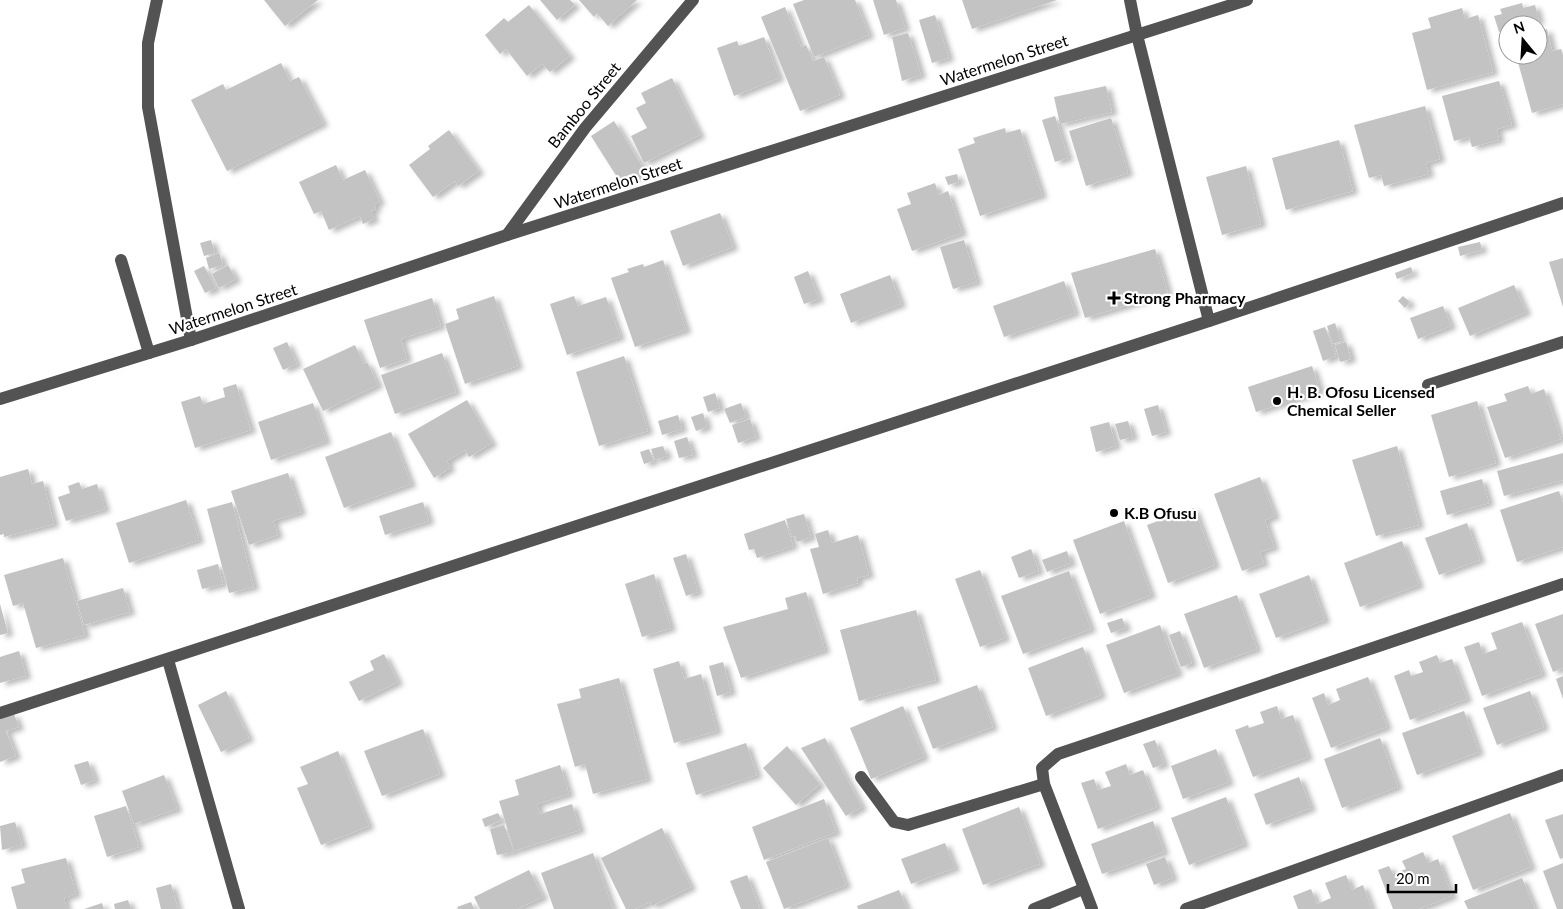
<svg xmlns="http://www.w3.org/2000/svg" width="1563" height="909" viewBox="0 0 1563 909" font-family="Lato,sans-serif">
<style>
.building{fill:#c3c3c3;filter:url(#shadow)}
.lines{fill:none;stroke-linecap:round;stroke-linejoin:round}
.minor{stroke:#535353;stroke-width:12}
.poi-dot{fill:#000;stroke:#fff;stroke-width:2}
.labels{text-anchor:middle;stroke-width:4.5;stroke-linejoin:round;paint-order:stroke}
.street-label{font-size:16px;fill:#000;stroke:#fff}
.poi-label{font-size:16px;font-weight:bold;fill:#000;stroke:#fff;text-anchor:start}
</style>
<defs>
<filter id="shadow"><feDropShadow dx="5.5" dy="3" stdDeviation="2.5" flood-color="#0004"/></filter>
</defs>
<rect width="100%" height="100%" fill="#fff"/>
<!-- building -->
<g class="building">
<path d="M264 0H318L285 26Z"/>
<path d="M540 0H570L575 5 557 20Z"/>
<path d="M579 0H637L608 26 597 13 594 17Z"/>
<path d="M804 0H855L869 35 814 57 793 4Z"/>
<path d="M873 0H896L905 28 884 35Z"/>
<path d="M962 0H1057L972 29Z"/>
<path d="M1522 3 1523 8 1535 5 1539 21 1525 25H1508V30L1499 32 1494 16 1502 14 1500 9Z"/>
<path d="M529 5 570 56 550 72 542 64 527 76 506 49 500 54 485 35 504 18 508 22Z"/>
<path d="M785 7 801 47 806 45 813 61 824 57 840 95 800 111 761 17Z"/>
<path d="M1462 8 1465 19 1478 15 1493 72 1427 90 1412 33 1431 28 1428 18Z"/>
<path d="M935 15 949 58 932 63 919 20Z"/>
<path d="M1547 29 1552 51 1561 49 1563 55V104L1532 113 1516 55H1538V32Z"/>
<path d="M908 33 921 75 902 81 892 37Z"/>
<path d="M764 37 779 78 734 96 717 48 737 41 739 46Z"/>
<path d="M281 63 290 81 299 77 323 123 227 171 191 100 223 84 226 90Z"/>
<path d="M672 78 700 135 644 163 631 136 647 128 636 108 646 103 641 93Z"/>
<path d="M1499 81 1512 125 1497 129 1499 140 1472 147 1469 137 1454 141 1442 96Z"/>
<path d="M1106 86 1112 112 1060 124 1054 97Z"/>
<path d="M1425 106 1440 159 1426 163 1429 174 1384 186 1381 175 1369 178 1354 125Z"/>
<path d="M1055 116 1068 158 1055 162 1042 120Z"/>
<path d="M1111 118 1128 173 1086 186 1069 131Z"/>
<path d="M614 121 645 171 622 185 591 136Z"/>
<path d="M1005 128 1006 133 1020 129 1042 195 980 216 958 149 975 143 973 138Z"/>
<path d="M449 130 479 171 458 186 455 181 433 197 409 165 430 149 428 146Z"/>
<path d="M1339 140 1353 191 1286 210 1272 158Z"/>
<path d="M336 165 343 180 365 170 380 202 374 204 376 209 371 211 374 219 363 224 360 216 329 230 321 211 314 214 299 182Z"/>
<path d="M1246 166 1261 224 1222 235 1206 177Z"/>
<path d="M957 174 959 182 948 185 945 177Z"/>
<path d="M935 183 939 195 948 191 962 233 912 251 897 209 911 204 907 193Z"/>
<path d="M720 213 733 247 683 266 670 231Z"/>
<path d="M211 240 215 253 204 256 200 243Z"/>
<path d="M964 240 977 282 953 289 940 247Z"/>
<path d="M1480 242 1482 250 1460 256 1458 247Z"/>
<path d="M1155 249 1168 293 1085 318 1071 273Z"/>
<path d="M219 253 223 265 209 269 206 258Z"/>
<path d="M1563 258V307L1549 262Z"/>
<path d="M663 260 686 330 635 347 611 278 629 272 627 269 643 264 644 267Z"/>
<path d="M228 265 236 279 219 288 212 274Z"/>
<path d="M204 266 216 288 205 293 194 271Z"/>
<path d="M1411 267 1413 273 1397 279 1395 273Z"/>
<path d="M808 271 819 299 804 304 794 277Z"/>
<path d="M890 275 901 304 851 323 840 294Z"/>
<path d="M1064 281 1075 313 1004 337 993 306Z"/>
<path d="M1514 285 1526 312 1470 336 1458 308Z"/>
<path d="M494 296 518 366 465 384 445 324 459 319 456 309Z"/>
<path d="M574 296 578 306 606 297 620 337 567 355 550 304Z"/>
<path d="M1403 296 1410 302 1405 308 1398 301Z"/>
<path d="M432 298 441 326 401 339 407 359 380 368 364 320Z"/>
<path d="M1443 306 1451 326 1418 339 1410 318Z"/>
<path d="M1335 323 1341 341 1333 344 1327 326Z"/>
<path d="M1325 327 1336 356 1323 361 1313 331Z"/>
<path d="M287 342 297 364 283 370 273 348Z"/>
<path d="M1346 342 1351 359 1340 362 1335 345Z"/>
<path d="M355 345 364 364 367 362 378 385 323 411 303 369Z"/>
<path d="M442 353 456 392 395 414 381 375Z"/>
<path d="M624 356 648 431 599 446 576 372Z"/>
<path d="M1312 366 1320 391 1256 412 1248 387Z"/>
<path d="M236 384 251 430 195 448 181 402 200 396 203 404 225 397 223 388Z"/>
<path d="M1528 386 1531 394 1544 389 1561 439 1505 458 1487 407 1507 401 1504 394Z"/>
<path d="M715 393 720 408 708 412 703 397Z"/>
<path d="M467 400 492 443 469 457 465 450 447 461 450 468 434 478 408 434Z"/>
<path d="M1477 401 1496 463 1449 477 1431 415Z"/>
<path d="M313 403 326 441 271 460 258 422Z"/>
<path d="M741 403 746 417 730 423 724 409Z"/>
<path d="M1158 405 1166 432 1152 436 1144 409Z"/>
<path d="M703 413 707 427 696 431 691 417Z"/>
<path d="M678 415 682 429 662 435 658 421Z"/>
<path d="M750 419 756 437 738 443 732 425Z"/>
<path d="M1128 421 1133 437 1120 440 1115 424Z"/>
<path d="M1109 422 1116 446 1096 452 1090 427Z"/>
<path d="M391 432 411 484 344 508 325 457Z"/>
<path d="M687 437 693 455 679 458 674 441Z"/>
<path d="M663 446 667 456 655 460 651 449Z"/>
<path d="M1397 446 1419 525 1376 536 1352 460Z"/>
<path d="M649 449 654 461 644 464 640 452Z"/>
<path d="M1563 453V480L1504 496 1497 471Z"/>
<path d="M28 469 32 484 43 481 54 524 4 537V534L0 535V477Z"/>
<path d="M288 473 301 512 273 521 278 535 249 545 231 491Z"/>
<path d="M1260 477 1275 516 1265 520 1274 547 1260 552 1264 563 1242 571 1214 494Z"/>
<path d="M1482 479 1489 503 1447 515 1440 491Z"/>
<path d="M79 482 82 489 97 484 105 509 66 521 58 497 70 493 68 486Z"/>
<path d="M1559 491 1563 503V547L1517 562 1500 510Z"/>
<path d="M186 500 199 540 129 563 116 523Z"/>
<path d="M232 502 254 587 229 593 207 509Z"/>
<path d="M423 502 429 521 385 535 379 516Z"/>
<path d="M1194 508 1215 565 1168 583 1147 525Z"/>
<path d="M804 514 811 537 797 542 795 536 792 537 786 519Z"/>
<path d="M785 520 793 546 757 558 754 549 749 550 744 534Z"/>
<path d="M1124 521 1151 595 1100 614 1073 540Z"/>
<path d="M1467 523 1480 560 1439 575 1425 538Z"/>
<path d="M828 530 832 543 858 535 869 575 857 578 858 583 823 594 810 549 819 547 815 534Z"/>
<path d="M1402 541 1419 585 1360 607 1344 563Z"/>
<path d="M1031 549 1039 571 1019 578 1011 557Z"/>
<path d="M1067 551 1071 563 1047 572 1042 560Z"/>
<path d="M686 554 698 592 686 596 673 558Z"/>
<path d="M63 558 85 635 36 648 23 603 13 606 4 575Z"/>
<path d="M218 564 223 584 202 589 197 570Z"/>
<path d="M980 570 1005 638 980 647 955 579Z"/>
<path d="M1069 571 1091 629 1023 654 1001 596Z"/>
<path d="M654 574 671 628 642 637 625 584Z"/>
<path d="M1309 575 1325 620 1276 638 1259 594Z"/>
<path d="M123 588 130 612 84 625 77 601Z"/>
<path d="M806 592 825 650 741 678 723 627 788 609 785 598Z"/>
<path d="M1237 595 1257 649 1204 668 1184 614Z"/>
<path d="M0 604 8 633 0 635Z"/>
<path d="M916 610 936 680 859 701 840 630Z"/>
<path d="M1563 614V668L1553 672 1535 624Z"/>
<path d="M1122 618 1126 628 1111 633 1107 623Z"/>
<path d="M1522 622 1542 674 1482 696 1464 647 1479 642 1483 654 1497 649 1491 633Z"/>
<path d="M1160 625 1178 673 1124 693 1106 645Z"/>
<path d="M1180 631 1192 663 1181 667 1169 635Z"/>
<path d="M1083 647 1101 695 1046 716 1028 668Z"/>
<path d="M19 651 26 676 0 683V657Z"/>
<path d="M384 654 398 682 359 701 349 682 374 670 370 661Z"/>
<path d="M1437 655 1440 663 1452 659 1467 699 1410 720 1394 676 1409 670 1411 676 1423 672 1419 662Z"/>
<path d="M679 661 684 679 701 674 717 731 674 743 653 669Z"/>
<path d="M723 662 731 692 717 696 709 666Z"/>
<path d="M1563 676V699L1556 679Z"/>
<path d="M1368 677 1387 727 1331 748 1312 698 1324 693 1328 705 1340 700 1336 689Z"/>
<path d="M619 678 647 779 593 794 585 764 575 767 557 704 581 698 579 689Z"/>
<path d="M977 685 993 727 933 749 917 707Z"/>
<path d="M226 691 249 738 221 752 198 705Z"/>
<path d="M1530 691 1544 727 1497 745 1483 708Z"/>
<path d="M903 706 924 757 871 779 850 728Z"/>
<path d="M1277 706 1281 719 1293 715 1308 757 1253 777 1235 730 1248 725 1249 728 1264 723 1260 712Z"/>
<path d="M1464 711 1479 752 1417 775 1402 733Z"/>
<path d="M14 714 19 727 6 731 16 756 0 762V719Z"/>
<path d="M423 729 440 774 382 796 364 751Z"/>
<path d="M825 738 862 807 846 816 801 748Z"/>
<path d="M1380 738 1398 787 1342 808 1324 759Z"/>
<path d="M1155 740 1164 764 1153 768 1143 744Z"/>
<path d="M746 743 757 775 696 795 686 763Z"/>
<path d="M787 746 820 784 796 805 763 768Z"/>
<path d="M1216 749 1229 782 1183 799 1171 766Z"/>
<path d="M338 751 369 826 321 845 297 788 308 784 300 767Z"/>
<path d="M88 761 95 780 81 785 74 765Z"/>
<path d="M1126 764 1130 775 1143 770 1157 807 1098 829 1081 783 1094 779 1098 790 1111 786 1105 772Z"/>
<path d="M560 765 569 794 537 804 540 814 572 804 580 830 514 851 499 801 519 795 515 780Z"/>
<path d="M164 775 177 809 134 824 122 791Z"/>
<path d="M1299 777 1311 808 1266 825 1254 794Z"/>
<path d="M1226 797 1244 844 1189 865 1171 818Z"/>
<path d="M824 799 836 832 764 860 752 827Z"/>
<path d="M126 806 139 847 107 857 94 816Z"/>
<path d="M1019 807 1040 864 983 885 962 829Z"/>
<path d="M498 813 502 820 485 827 482 819Z"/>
<path d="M1510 813 1531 867 1473 890 1452 836Z"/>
<path d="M1563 814V858L1560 859 1545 820Z"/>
<path d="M1153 821 1164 852 1102 874 1091 844Z"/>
<path d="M15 822 22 845 2 850 0 826Z"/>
<path d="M504 825 514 852 497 855 490 829Z"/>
<path d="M662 828 691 887 652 906 650 902 635 909H626L601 858Z"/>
<path d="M828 838 846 885 784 909 766 862Z"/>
<path d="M945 843 955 868 911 884 901 859Z"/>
<path d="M1423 852 1428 863 1438 859 1452 896 1419 909H1393L1378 870 1389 866 1393 874 1406 869 1402 861Z"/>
<path d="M593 853 613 909H554L541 873Z"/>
<path d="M1165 857 1173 878 1154 885 1146 864Z"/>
<path d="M66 858 76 894 64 898 67 909H17L11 887 25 883 21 869Z"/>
<path d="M1563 863V909H1557L1543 871Z"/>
<path d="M529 870 543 897 517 909H480L474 897Z"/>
<path d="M747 875 760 909H741L730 881Z"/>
<path d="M1346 875 1352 890 1363 885 1372 909H1298L1293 896 1311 889 1317 904 1331 898 1325 883Z"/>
<path d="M1522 878 1535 909H1468L1464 901Z"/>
<path d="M171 884 178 909H161L156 888Z"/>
<path d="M899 890 907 909H858L857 906Z"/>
<path d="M128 900 131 909H115L114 904Z"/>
<path d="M471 902 474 909H458L457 907Z"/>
<path d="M102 903 104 909H84Z"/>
</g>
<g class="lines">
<!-- minor -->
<g class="minor">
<path d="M157 0 148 43V107L191 340"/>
<path d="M1130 0 1137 35 1209 321"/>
<path d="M507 235 585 128 693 0"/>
<path d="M121 260 149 353"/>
<path d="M1428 385 1563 342"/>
<path d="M0 399 191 340 507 235 1247 0"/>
<path d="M168 660 239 909"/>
<path d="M0 713 1209 321 1563 203"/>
<path d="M861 777 894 822 908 825 1044 784"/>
<path d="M1034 909 1083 889"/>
<path d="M1092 909 1044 784 1042 768 1058 754 1563 584"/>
<path d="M1186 909 1563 775"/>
</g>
</g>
<!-- markers -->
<g class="poi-dot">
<path d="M1111.5 290.5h5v5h5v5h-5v5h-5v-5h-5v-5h5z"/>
<circle cx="1277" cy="401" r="5"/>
<circle cx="1114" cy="513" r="5"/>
</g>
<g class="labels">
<!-- street labels -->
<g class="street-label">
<text transform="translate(1004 60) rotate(-18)" y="6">Watermelon Street</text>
<text transform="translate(584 105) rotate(-51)" y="6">Bamboo Street</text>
<text transform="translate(618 183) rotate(-18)" y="6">Watermelon Street</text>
<text transform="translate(233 309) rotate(-18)" y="6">Watermelon Street</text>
</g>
<!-- poi labels -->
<g class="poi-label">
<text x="1124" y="304">Strong Pharmacy</text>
<text x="1287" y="398">H. B. Ofosu Licensed<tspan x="1287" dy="18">Chemical Seller</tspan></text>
<text x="1124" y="519">K.B Ofusu</text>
</g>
</g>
<!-- north arrow -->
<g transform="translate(1523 40) rotate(342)"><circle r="24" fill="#ffffff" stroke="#999999"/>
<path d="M0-4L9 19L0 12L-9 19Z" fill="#000000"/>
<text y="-8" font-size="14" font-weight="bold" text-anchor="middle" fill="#000000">N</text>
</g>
<!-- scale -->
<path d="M1388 884v8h68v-8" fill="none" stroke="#000000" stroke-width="2.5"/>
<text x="1396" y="884" font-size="15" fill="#000000" stroke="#ffffff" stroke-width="4" paint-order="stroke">20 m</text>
</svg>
